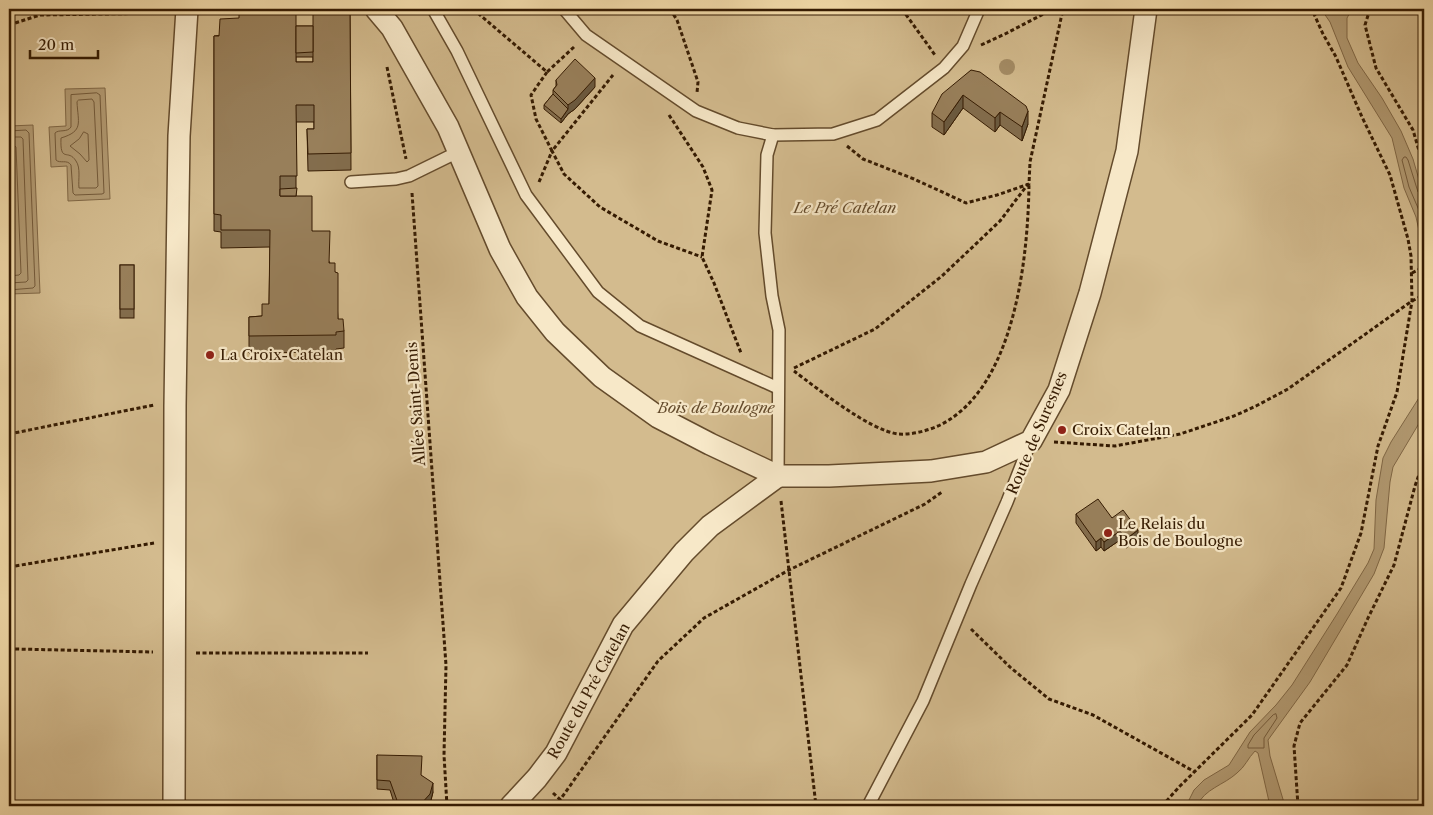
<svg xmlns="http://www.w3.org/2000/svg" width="1433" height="815" viewBox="0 0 1433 815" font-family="'Libre Caslon Text',serif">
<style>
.green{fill:#d3bb8e;stroke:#846b48}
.water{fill:#b29a72;stroke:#806745}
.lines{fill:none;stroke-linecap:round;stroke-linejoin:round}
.shore{stroke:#745a3a;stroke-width:1}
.lane-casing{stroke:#644b2c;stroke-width:14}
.street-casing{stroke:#644b2c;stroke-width:24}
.path{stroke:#351b02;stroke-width:3;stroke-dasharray:4 2.5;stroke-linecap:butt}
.lane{stroke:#f7e8c8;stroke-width:11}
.street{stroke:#f7e8c8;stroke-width:21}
.tree{fill:#a48c65}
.wall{fill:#836d4d;stroke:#351b02;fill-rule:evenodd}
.shaded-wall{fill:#6a593f;stroke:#351b02}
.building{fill:#987f5a;stroke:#351b02}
.poi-dot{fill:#8f2418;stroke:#f7e8c8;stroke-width:2}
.labels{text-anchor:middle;stroke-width:4.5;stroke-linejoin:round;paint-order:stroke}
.park-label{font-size:15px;font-style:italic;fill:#644b2c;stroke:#f7e8c8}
.poi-label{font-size:15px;fill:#351b02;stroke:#f7e8c8;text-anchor:start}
.street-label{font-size:15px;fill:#351b02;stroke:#f7e8c8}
</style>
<rect width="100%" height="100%" fill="#f3dcab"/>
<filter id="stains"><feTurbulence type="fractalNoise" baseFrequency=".004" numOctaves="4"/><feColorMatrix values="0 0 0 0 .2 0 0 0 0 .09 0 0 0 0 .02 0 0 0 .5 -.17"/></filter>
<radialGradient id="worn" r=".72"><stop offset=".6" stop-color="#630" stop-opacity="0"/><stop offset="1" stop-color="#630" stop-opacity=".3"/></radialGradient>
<!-- green -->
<rect class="green" x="9" y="9" width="1415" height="797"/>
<!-- water -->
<g class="water">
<path d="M1321 9H1352L1347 18V38L1358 63 1382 98 1401 131 1413 159 1424 197V253L1416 217 1404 188 1392 138 1348 67 1330 22Z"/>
<path d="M105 88 110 199 68 201 67 166 51 167 49 127 66 126 65 89Z"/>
<path d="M33 125 40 293 9 294V126Z"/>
<path d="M1424 386V415L1393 467 1390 482 1384 548 1374 574 1310 682 1268 740 1270 756 1285 806H1270L1258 753 1255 751C1248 758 1245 767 1237 773 1224 785 1204 789 1197 806H1186L1194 790 1204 780 1229 765 1250 732 1276 705 1292 685 1337 614 1368 563 1374 549 1376 500 1383 458 1391 442 1422 393Z"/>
</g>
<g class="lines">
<!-- shore -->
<g class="shore">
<path d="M97 93 100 95 104 193 102 194 75 195 73 193 71 165C67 159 60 164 56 160L55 133C59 129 67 133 71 127V95Z"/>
<path d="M79 100 92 99 94 102 98 186 96 188H79C78 180 81 168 76 161 68 148 60 164 61 138 84 131 78 123 77 102Z"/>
<path d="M9 131 26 130 29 133 35 286 33 288 9 290"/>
<path d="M84 132 88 134 89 160 87 162 80 154 70 146 79 139Z"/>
<path d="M9 137H21L23 139 28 280 26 282 9 283"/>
<path d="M9 145H14L16 147 21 273 19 275 9 276"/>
<path d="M1424 194 1418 192 1408 160 1406 157H1404L1402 160 1409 187 1421 215 1424 229"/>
<path d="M1276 714 1277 718 1264 738V748H1248V745L1254 735 1273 715Z"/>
</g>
<!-- lane casing -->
<g class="lane-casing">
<g id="lane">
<path d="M433 9 457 51 526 195 598 292 640 326 778 388"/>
<path d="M564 9 586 35 696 111 738 128 773 135 833 134 877 120 944 68 963 46 979 9"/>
<path d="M773 135 767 155 765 233 772 296 779 330 778 476"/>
<path d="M351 182 396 179 409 176 460 151"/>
<path d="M868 806 923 701 971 584 1007 502 1030 443"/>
</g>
</g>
<!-- street casing -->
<g class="street-casing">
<g id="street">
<path d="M376 9 392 28 448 127 500 249 527 297 555 332 602 377 658 417 710 444 778 476H829L931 471 986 462 1031 441 1059 390 1090 293 1127 151 1146 9"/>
<path d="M174 806 175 406 179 136 187 9"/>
<path d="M511 806 537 778 556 753 623 625 684 552 710 526 778 476"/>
</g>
</g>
<!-- path -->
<g class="path">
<path d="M473 9 547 72 574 47"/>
<path d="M670 9 677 20 698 82 697 93"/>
<path d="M902 9 935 55"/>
<path d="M1309 9 1314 14"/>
<path d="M1370 9 1365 25 1376 68 1413 130 1424 168"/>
<path d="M9 25 40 15 166 13"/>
<path d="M981 45 1005 34 1053 9"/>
<path d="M387 67 406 159"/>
<path d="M547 72 531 95 536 119 552 151 613 75"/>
<path d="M669 115 703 167 712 190 702 257 714 283 741 353"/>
<path d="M847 146 863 159 914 179 966 203 997 195 1029 184 1030 162 1063 9"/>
<path d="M539 182 552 151 564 174 600 207 658 241 702 257"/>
<path d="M412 193 446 665 444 755 447 806"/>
<path d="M1412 273 1424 267"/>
<path d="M794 368 875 329 942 276 1000 221 1028 184"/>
<path d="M794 371C818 389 869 430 898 434 912 435 926 431 938 426 1015 390 1028 258 1029 184"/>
<path d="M9 434 154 405"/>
<path d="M1054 442 1115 446 1180 434 1234 416 1256 406 1288 389 1412 301 1424 295"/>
<path d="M781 501 816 806"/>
<path d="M9 567 154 543"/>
<path d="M971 629 1011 668 1049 699 1093 715 1195 772"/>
<path d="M9 651 15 649 153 652"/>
<path d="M196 653H368"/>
<path d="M553 793 567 806"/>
<path d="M553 806 560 800 658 661 704 618 789 570 925 504 942 492"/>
<path d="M1162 806 1180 786 1252 715 1341 588 1361 533 1378 446 1397 392 1412 301 1411 256 1408 239 1390 175 1362 117 1336 57 1323 34 1314 14 1318 9"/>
<path d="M1298 806 1294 746 1300 723 1347 665 1368 618 1394 565 1415 486 1424 460"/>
</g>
<!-- lane -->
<use href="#lane" class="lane"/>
<!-- street -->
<use href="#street" class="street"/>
</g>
<!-- trees -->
<circle class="tree" cx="1007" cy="67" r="8"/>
<!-- wall -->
<g class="wall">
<path d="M350 13 351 170 308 171 307 129H314V122H296V196L312 231 335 272 338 319 344 331V348L336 349V352L249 353V317L262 316 269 304 270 247 221 248V232L214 231V36L296 26H313ZM296 57H313V62H296Z"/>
<path d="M971 70 1028 124 1022 141 1000 125 995 132 963 108 944 135 932 127V113Z"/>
<path d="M556 80 595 87 575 109 568 114 561 123 544 109V105L553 94V90L556 86Z"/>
<rect x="120" y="265" width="14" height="53"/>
<path d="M1076 514 1112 518 1138 539 1126 548 1120 540 1104 551 1101 547 1096 551 1076 523Z"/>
<path d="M377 755 422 776 433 792 430 804 427 806H395L390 790 377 789Z"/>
</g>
<!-- shaded-wall -->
<g class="shaded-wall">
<path d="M595 78V87L575 109 568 114 561 123V119L568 109V105Z"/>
<path d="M963 95V108L944 135V122Z"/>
<path d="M1028 111V124L1022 141V127Z"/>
<path d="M1000 112V125L995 132V118Z"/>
<path d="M1138 530V539L1126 548V539Z"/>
<path d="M1120 531V540L1104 551V542Z"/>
<path d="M1101 538V547L1096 551V542Z"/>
<path d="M433 783V792L430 804 427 806H419Z"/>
</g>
<!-- building -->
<g class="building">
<path d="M239 9H296V62H313V13H350L351 153 308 154 307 129H314V105H296L297 176H280V196H312V231H330L329 263H335V272L338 273V319H343L344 331 336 332V335L249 336V317L262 316V304H269L270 230H221V215L214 214V36H219L220 19 239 18Z"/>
<path d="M296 26H313V52L296 53Z"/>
<path d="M575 59 595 78 575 100 568 105 553 90 557 85 556 80Z"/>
<path d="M971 70 980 72 1026 106 1028 111 1022 127 1000 112 995 118 963 95 944 122 932 113 942 94Z"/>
<path d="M553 94 568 109 561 119 544 105Z"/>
<path d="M297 188 296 196H280V189Z"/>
<rect x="120" y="265" width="14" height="44"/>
<path d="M1098 499 1112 518 1123 510 1138 530 1126 539 1120 531 1104 542 1101 538 1096 542 1076 514Z"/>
<path d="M377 755 422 756 421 775 433 783 430 794 419 806H399L390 781 377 780Z"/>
</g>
<!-- markers -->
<g class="poi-dot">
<circle cx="210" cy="355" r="5"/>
<circle cx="1062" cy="430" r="5"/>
<circle cx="1108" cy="533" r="5"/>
</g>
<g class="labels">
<!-- park labels -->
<g class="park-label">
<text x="845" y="213">Le Pré Catelan</text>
<text x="716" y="413">Bois de Boulogne</text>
</g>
<!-- poi labels -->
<g class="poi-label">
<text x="220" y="360">La Croix-Catelan</text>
<text x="1072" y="435">Croix Catelan</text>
<text x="1118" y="529">Le Relais du<tspan x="1118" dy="17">Bois de Boulogne</tspan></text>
</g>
<!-- street labels -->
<g class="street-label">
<text transform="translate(416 404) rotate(-94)" y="5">Allée Saint-Denis</text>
<text transform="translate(1037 433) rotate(-67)" y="5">Route de Suresnes</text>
<text transform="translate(589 691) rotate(-61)" y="5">Route du Pré Catelan</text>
</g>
</g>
<!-- margin -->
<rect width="1433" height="815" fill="none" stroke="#f3dcab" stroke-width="30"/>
<rect x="10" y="10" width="1413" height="795" fill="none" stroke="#351b02" stroke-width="2.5"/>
<rect x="15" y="15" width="1403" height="785" fill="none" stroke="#351b02"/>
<!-- scale -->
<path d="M30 50v8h68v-8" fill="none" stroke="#351b02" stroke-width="2.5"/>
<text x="38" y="50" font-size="15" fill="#351b02" stroke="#f7e8c8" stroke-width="4" paint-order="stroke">20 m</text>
<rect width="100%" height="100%" filter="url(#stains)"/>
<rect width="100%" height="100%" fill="url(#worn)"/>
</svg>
